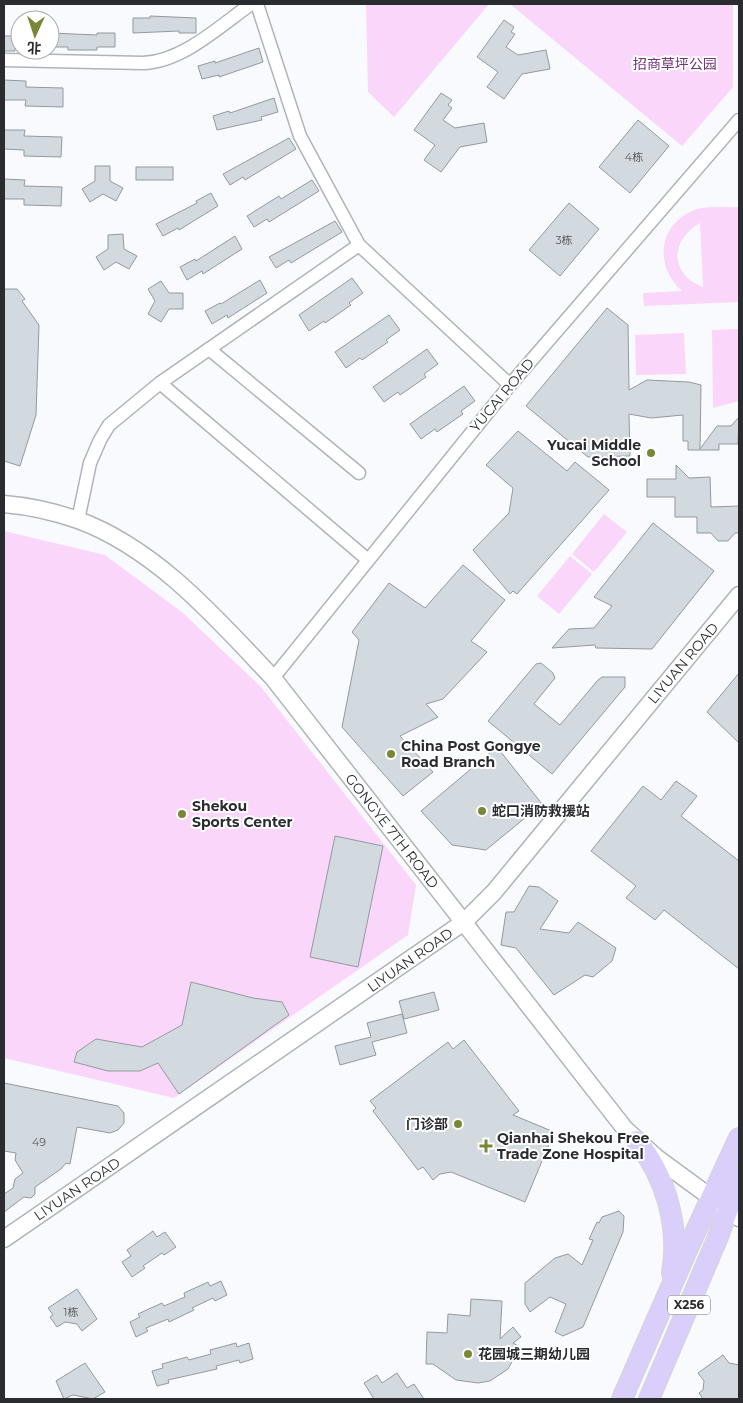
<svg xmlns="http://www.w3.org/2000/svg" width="743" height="1403" viewBox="0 0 743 1403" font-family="Montserrat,'Noto Sans SC',sans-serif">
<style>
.green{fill:#fad6fb;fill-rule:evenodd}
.building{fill:#d3dadf;stroke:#939a9f}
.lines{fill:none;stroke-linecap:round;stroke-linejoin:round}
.minor-casing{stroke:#b0b3ba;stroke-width:15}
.tertiary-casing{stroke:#b0b3ba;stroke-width:19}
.primary-casing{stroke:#d5d5d5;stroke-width:22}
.minor{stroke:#fff;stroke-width:12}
.tertiary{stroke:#fff;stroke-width:16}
.primary{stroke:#dacefa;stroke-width:20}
.poi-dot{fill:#788837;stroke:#fff;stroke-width:2}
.labels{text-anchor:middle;stroke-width:4;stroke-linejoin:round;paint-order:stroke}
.number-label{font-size:11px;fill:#55585b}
.shield{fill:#fff;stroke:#6b6b6d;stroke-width:1}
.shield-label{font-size:12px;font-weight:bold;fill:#2b2c2f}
.park-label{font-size:14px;fill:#723776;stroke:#fff}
.street-label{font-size:14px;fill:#2b2c2f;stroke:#fff}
.poi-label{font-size:14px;font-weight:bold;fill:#2b2c2f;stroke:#fff;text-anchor:start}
</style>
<rect width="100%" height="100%" fill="#f8fafe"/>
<!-- green -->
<g class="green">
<path d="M366 4H489L394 117 368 92Z"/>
<path d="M510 4H733V87L682 146Z"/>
<path d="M739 207V302L644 306 643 293 682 291C655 267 657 227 692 211 706 205 725 208 739 207ZM700 223 703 287C669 274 670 240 700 223Z"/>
<path d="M739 329V401L713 408 712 330Z"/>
<path d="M684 333 686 374 636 375 635 335Z"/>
<path d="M604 514 627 532 594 572 572 554Z"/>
<path d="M4 531 105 555 183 613 261 687 416 885 408 935 174 1098 4 1058Z"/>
<path d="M570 556 592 574 559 614 537 596Z"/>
</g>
<!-- building -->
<g class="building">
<path d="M150 16 196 18V33H179V31L133 33V18H150Z"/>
<path d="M504 20 514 27 511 32 515 34 506 47 518 55 546 50 550 69 522 74 504 99 487 87 498 72 477 57Z"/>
<path d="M51 33 97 35V33H115V47H97V50H68V47H51Z"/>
<path d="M4 36H20V48H15V51H4Z"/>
<path d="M259 48 263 62 219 77V75L202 79 198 66 215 61V63Z"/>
<path d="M4 80 26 81V87L63 88V107L25 106 26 100H4Z"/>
<path d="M441 93 452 100 448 105 452 108 443 120 455 128 484 123 487 142 460 147 441 172 424 160 435 145 414 130Z"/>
<path d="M274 98 278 112 261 117 262 120 217 130 213 116 229 111 230 113Z"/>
<path d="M638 120 669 146 630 193 599 167Z"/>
<path d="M4 130H25L24 136 62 137 61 157 24 156V150L4 149Z"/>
<path d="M289 138 296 149 245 180 243 177 230 185 223 174Z"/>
<path d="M95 166H110V181L123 188 116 201 103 194 90 202 82 189 95 181Z"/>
<rect x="136" y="167" width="37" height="13"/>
<path d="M4 179 25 180 24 186 62 187 61 206 24 205V199H4Z"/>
<path d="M312 180 319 191 269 222 267 219 254 227 247 216 279 196 281 199Z"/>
<path d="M211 193 218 206 179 230 178 228 163 236 156 224 197 203 196 201Z"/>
<path d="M569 203 599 229 560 276 529 250Z"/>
<path d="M335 221 342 232 291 263 289 260 276 268 269 257Z"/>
<path d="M123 234 124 249 137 256 129 269 116 262 104 270 96 257 108 249V235Z"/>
<path d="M235 236 242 249 203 274 202 271 187 280 180 267 195 259 196 261Z"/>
<path d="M352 278 363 293 349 303 351 305 325 323 324 321 309 331 299 315Z"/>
<path d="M260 280 267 293 228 318 227 315 212 324 205 311 220 303 221 304Z"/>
<path d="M161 281 169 293H183V309H169L161 322 148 314 155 301 148 289Z"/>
<path d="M4 289H17L25 299 22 301 39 325 36 415 20 466 4 461Z"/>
<path d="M607 308 628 325 629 390 647 380 689 382 701 385 700 449 717 426H731L739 417 738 444H719V450H688V441H683V415L651 418 629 414 630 456 588 457 526 406Z"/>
<path d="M389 315 400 330 386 340 388 342 362 360 360 358 346 368 335 352Z"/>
<path d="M427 349 438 364 424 374 426 377 400 395 398 392 384 402 373 387Z"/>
<path d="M464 386 475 401 461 411 463 414 437 432 435 429 421 439 410 424Z"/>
<path d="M518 431 567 471 575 462 609 490 517 594 513 591 510 594 473 550 509 513 513 488 486 465Z"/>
<path d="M676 465 689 478 710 477 711 507 739 506V533H735L728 541H718L711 533H697V517H675V497H647V479H676Z"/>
<path d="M653 523 714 571 652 649 596 648 595 645 552 648 569 629 594 628 612 606 594 597Z"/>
<path d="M463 565 505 600 471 641 487 652 443 699 426 704 438 717 400 736 433 772 403 796 342 727 359 640 352 632 389 583 425 608Z"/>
<path d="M541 663 553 673 555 678 534 704 560 725 598 680 602 677H625V687L552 774 488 721 536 664Z"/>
<path d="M739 673V743L707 712Z"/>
<path d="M497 747 542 804 486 850 452 845 421 811Z"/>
<path d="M676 781 697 796 681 816 739 861V969L664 910 655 920 626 898 636 886 591 851 643 786 661 800Z"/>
<path d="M335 836 383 846 358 967 310 957Z"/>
<path d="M529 886 539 887 558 901 540 929 569 933 578 922 616 948 612 961 593 977 585 975 554 995 516 948 501 945 506 912H514Z"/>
<path d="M191 982 253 998 282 1002 289 1015 179 1094 158 1063 140 1071H108L74 1062 77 1052 96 1039 142 1047 182 1025Z"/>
<path d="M434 992 439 1010 404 1019 399 1001Z"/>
<path d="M402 1014 407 1033 372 1042 376 1055 340 1065 335 1046 371 1037 367 1023Z"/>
<path d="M464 1040 519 1111 513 1115 554 1132 525 1202 451 1172 440 1174 433 1180 423 1167 418 1170 373 1111 376 1108 370 1101 448 1042 453 1049Z"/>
<path d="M4 1083 118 1106 124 1113V1123L118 1130 110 1133 77 1127 70 1164 66 1163 61 1169 35 1187V1194L31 1198 24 1197 4 1212V1194L13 1188 15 1179 23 1173 15 1160 16 1153 4 1151Z"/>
<path d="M619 1211 624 1216 623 1232 583 1327 563 1336 555 1332 566 1304 550 1297 530 1312 525 1304V1283L555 1258 568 1254 582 1265 593 1240 589 1239 597 1222 599 1223 602 1217Z"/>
<path d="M153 1231 157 1237 165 1232 176 1247 164 1255 162 1253 143 1266 145 1268 132 1277 122 1262 131 1256 127 1250Z"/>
<path d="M221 1281 227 1295 215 1301 213 1298 192 1308 194 1310 169 1322 168 1319 146 1328 148 1331 136 1337 130 1322 140 1317 138 1314 162 1303 164 1306 185 1297 184 1293 208 1282 210 1286Z"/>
<path d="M77 1289 97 1319 82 1331 77 1324 65 1322 57 1327 50 1317 53 1315 48 1308Z"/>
<path d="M471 1299 502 1301 500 1339 513 1327 521 1337 513 1343 520 1347 508 1369 490 1381 478 1383 456 1380 433 1364H426L427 1332 447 1333 448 1314 470 1316Z"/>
<path d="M236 1343 237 1347 249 1343 253 1359 240 1363 239 1360 216 1366 217 1369 168 1380 169 1383 157 1386 152 1371 163 1368 162 1364 187 1357 189 1360 211 1354 210 1350Z"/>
<path d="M723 1355 729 1363 739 1365V1399H703L699 1393 703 1390 704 1381 698 1373Z"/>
<path d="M85 1363 105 1392 93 1399 73 1395 64 1399 56 1381Z"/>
<path d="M397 1373 407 1388 414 1384 424 1399H374L364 1383 377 1375 382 1383Z"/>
</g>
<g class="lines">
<!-- minor casing -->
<g class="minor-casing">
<g id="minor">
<path d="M257 4 300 136 359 245 510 385"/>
<path d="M4 60 143 63C182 62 220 26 251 4"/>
<path d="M209 349 359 473"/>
<path d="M160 383 368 560"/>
<path d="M78 520 90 463 100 440 109 425 160 383 359 245"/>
<path d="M273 678 510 385 739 120"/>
</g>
</g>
<!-- tertiary casing -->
<g class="tertiary-casing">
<g id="tertiary">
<path d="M4 504C28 506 55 512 78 520 157 549 217 619 273 678L625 1129 657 1158 739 1218"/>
<path d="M4 1239 464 922 494 892 739 595"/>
</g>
</g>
<!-- primary casing -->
<g class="primary-casing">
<g id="primary">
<path d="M637 1141C666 1177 680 1227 672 1273"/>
<path d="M622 1399 688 1248 739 1138"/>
<path d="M649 1399 718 1237 739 1178"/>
</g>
</g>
<!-- minor -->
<use href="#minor" class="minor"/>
<!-- tertiary -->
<use href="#tertiary" class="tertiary"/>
<!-- primary -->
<use href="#primary" class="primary"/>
</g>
<!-- markers -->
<g class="poi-dot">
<circle cx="651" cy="453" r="5"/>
<circle cx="391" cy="754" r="5"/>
<circle cx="482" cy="811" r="5"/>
<circle cx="182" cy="814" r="5"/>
<circle cx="458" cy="1124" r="5"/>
<path d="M483.5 1138.5h5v5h5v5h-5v5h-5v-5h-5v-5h5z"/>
<circle cx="468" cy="1354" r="5"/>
</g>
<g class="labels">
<!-- number labels -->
<g class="number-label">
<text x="634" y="161">4栋</text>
<text x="564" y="244">3栋</text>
<text x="39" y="1146">49</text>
<text x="71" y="1316">1栋</text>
</g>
<!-- shield labels -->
<rect class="shield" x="668" y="1295.5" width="42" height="19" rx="4"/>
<g class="shield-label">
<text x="689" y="1309">X256</text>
</g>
<!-- park labels -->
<g class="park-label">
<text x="675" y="69">招商草坪公园</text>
</g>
<!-- street labels -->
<g class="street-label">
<text transform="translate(502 395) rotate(-50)" y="5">YUCAI ROAD</text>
<text transform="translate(683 663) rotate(-50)" y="5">LIYUAN ROAD</text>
<text transform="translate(392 831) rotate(52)" y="5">GONGYE 7TH ROAD</text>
<text transform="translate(410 960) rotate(-35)" y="5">LIYUAN ROAD</text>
<text transform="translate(77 1189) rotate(-34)" y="5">LIYUAN ROAD</text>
</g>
<!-- poi labels -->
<g class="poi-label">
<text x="641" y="450" text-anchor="end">Yucai Middle<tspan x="641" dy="16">School</tspan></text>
<text x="401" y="751">China Post Gongye<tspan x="401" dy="16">Road Branch</tspan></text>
<text x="192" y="811">Shekou<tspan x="192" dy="16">Sports Center</tspan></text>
<text x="492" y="816">蛇口消防救援站</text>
<text x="448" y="1129" text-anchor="end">门诊部</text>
<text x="497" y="1143">Qianhai Shekou Free<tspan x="497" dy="16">Trade Zone Hospital</tspan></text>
<text x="478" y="1359">花园城三期幼儿园</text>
</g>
</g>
<!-- border -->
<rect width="743" height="1403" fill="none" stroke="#2b2c2f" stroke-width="10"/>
<!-- north arrow -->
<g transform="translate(35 35) rotate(183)"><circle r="24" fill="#ffffff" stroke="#aaabac"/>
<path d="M0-4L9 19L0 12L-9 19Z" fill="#788837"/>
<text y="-8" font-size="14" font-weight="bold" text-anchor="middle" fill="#2b2c2f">北</text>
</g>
</svg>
